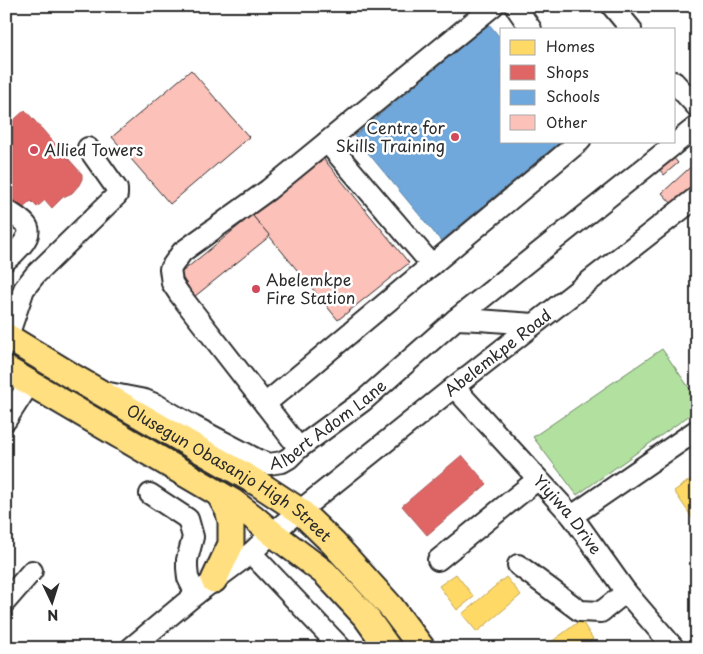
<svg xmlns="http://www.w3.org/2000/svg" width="703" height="654" viewBox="0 0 703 654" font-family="'Playpen Sans',sans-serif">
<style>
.green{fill:#b1e09f;stroke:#6e8665}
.homes{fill:#ffd966;stroke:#bfa554}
.shops{fill:#e06666;stroke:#aa5454}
.schools{fill:#6fa8dc;stroke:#5b82a7}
.building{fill:#fcc1b9;stroke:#2b2b2b}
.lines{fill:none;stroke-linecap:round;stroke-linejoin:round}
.minor-casing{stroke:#2b2b2b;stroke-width:24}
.major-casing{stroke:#2b2b2b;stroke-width:29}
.minor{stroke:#fff;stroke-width:20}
.major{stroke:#ffdf80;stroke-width:25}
.poi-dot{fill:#d1495b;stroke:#fff;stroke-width:2}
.labels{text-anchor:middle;stroke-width:5;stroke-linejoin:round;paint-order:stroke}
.poi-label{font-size:16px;fill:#2b2b2b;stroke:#fff;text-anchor:start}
.street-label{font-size:16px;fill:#2b2b2b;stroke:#fff}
</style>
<rect width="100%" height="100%" fill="#fff"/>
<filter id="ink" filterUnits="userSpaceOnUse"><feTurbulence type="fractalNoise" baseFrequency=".02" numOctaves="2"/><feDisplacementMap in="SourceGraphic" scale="10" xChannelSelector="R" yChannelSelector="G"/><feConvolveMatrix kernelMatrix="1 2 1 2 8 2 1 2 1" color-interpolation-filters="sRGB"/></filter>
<g filter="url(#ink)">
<!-- green -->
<path class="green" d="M662 349 697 399V410L577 495 533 437Z"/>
<!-- homes -->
<g class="homes">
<path d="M697 475V516L693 519 674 491Z"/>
<path d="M456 574 474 597 457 610 439 586Z"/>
<path d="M506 577 521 595 477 632 462 614Z"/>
<path d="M581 620 593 639 581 648H543Z"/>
</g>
<!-- shops -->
<g class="shops">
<path d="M25 110 82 174V179L79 185 72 193 63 197 52 208 45 200 37 207 31 201 20 211 9 200 6 202V127Z"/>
<path d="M462 455 487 484 427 535 402 506Z"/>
</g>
<!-- schools -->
<path class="schools" d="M489 24 502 40V141H561L441 241 354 136Z"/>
<!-- building -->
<g class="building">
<path d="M697 6V21L683 7Z"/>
<path d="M191 70 249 137 170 204 112 137Z"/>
<path d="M673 157 678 163 664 175 659 169Z"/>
<path d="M323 158 409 263 338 320 252 215Z"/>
<path d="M696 162 697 191 690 197 685 192 672 204 662 193Z"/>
<path d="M252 215 270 236 194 297 177 276Z"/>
</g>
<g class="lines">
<!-- minor casing -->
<g class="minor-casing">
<g id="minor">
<path d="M515 6 531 29"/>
<path d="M612 6 631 29"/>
<path d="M674 82 697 107"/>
<path d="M327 142 432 265"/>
<path d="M6 210C12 214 26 222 28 228 32 238 13 255 6 260"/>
<path d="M456 319 697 126"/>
<path d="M8 336 24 289 35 275 117 195V189L88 148"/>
<path id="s1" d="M454 387 572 516 626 592 674 648"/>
<path id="s2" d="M109 393 145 400 157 405 193 426 258 460 269 464 282 462 289 458 299 448 363 401 456 319 479 320 534 324"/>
<path d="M265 404 580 141"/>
<path d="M6 420 24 392"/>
<path d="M299 448 180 295 172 283 170 269 182 252 268 190 493 6"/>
<path d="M150 494 188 519 193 537 187 560V568L188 578 196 594"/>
<path d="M572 516 697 430"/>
<path d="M251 553 341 648"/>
<path d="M438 560 538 479"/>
<path d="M518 565 580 611 601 612 626 592"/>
<path d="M6 601 32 571"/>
<path id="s3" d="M131 648 196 594 251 553 272 533 454 387 697 197"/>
</g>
</g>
<!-- major casing -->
<g class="major-casing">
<g id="major">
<path id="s4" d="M6 336 70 375 259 484 300 511 334 544 391 607 422 648"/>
<path d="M6 369 233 502 253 517 272 533 325 573 366 617 388 648"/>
<path d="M214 580 231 544V521L228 510 219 494"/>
</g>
</g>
<!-- minor -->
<use href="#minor" class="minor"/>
<!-- major -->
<use href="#major" class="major"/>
</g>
</g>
<!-- markers -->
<g class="poi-dot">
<circle cx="455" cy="137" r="5"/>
<circle cx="34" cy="150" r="5"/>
<circle cx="256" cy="289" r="5"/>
</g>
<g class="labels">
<!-- poi labels -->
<g class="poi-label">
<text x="445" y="134" text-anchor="end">Centre for<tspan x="445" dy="18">Skills Training</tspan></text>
<text x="44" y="156">Allied Towers</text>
<text x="266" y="286">Abelemkpe<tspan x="266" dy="18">Fire Station</tspan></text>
</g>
<!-- street labels -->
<g class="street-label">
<text dy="6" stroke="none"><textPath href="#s3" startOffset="471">Abelemkpe Road</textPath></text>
<text dy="6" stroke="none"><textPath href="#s2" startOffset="248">Albert Adom Lane</textPath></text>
<text dy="6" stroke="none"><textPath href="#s4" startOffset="262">Olusegun Obasanjo High Street</textPath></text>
<text dy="6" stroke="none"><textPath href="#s1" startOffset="171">Yiyiwa Drive</textPath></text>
</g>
</g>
<!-- margin -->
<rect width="703" height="654" fill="none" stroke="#fff" stroke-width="25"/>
<rect x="12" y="12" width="678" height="629" fill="none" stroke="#2b2b2b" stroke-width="2" filter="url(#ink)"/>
<!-- legend -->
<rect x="500" y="28" width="175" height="115" fill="#ffffff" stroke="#aaaaaa"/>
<rect x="510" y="40" width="25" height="15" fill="#ffd966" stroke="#aaaaaa"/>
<text x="546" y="52" font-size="15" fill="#2b2b2b">Homes</text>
<rect x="510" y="65" width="25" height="15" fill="#e06666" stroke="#aaaaaa"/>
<text x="546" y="78" font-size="15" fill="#2b2b2b">Shops</text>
<rect x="510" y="90" width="25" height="15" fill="#6fa8dc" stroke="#aaaaaa"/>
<text x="546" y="102" font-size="15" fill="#2b2b2b">Schools</text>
<rect x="510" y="115" width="25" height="15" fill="#fcc1b9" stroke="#aaaaaa"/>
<text x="546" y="128" font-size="15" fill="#2b2b2b">Other</text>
<!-- north arrow -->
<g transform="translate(52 602) rotate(176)" stroke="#ffffff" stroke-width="4" paint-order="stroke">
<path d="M0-4L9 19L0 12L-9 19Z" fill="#2b2b2b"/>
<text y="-8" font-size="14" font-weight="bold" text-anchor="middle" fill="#2b2b2b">N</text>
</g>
</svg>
